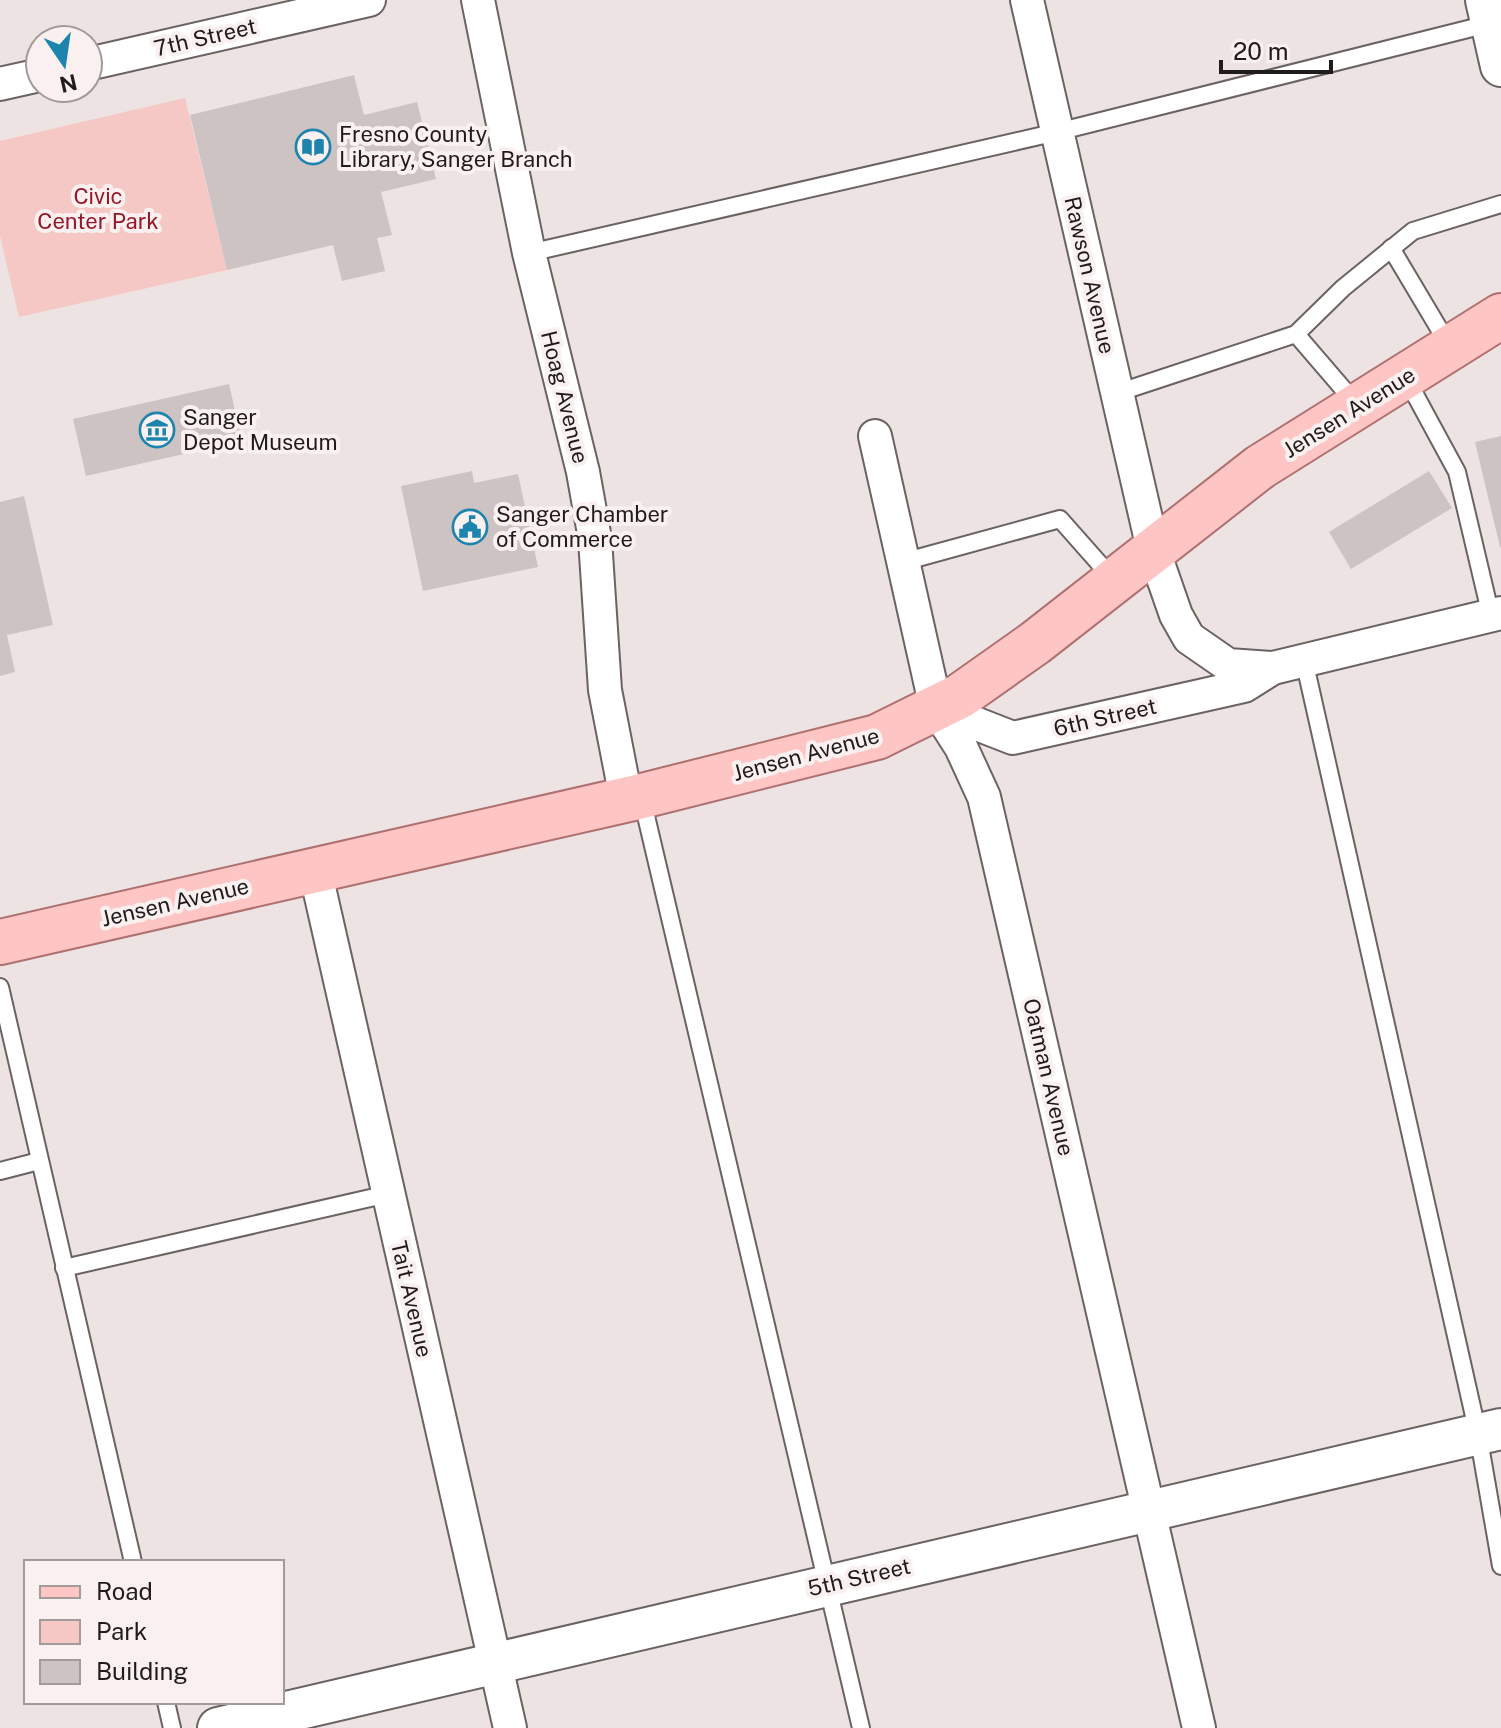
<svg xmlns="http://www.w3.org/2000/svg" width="1501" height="1728" viewBox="0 0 1501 1728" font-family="'Public Sans',sans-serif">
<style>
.green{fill:#f5c7c5}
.building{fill:#cdc3c3}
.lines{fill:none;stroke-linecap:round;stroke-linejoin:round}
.service-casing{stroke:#6b6262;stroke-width:20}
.minor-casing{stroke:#6b6262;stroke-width:36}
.tertiary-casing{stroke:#6b6262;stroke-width:44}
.primary-casing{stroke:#ae7070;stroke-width:48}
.service{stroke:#fff;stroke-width:16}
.minor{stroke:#fff;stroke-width:32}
.tertiary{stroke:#fff;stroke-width:40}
.primary{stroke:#fdc5c4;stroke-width:44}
.labels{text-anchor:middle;stroke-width:8;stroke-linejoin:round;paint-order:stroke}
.street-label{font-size:22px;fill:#201c1c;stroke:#faf0f0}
.poi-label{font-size:22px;fill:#201c1c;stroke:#faf0f0;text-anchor:start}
.park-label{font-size:22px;fill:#941728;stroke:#faf0f0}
</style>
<rect width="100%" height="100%" fill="#ede3e2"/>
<!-- green -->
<path class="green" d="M185 98 227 270 19 317 0 236V141Z"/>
<!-- building -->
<g class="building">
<path d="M354 75 364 115 417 102 436 179 381 192 392 235 377 238 385 271 342 281 333 245 227 270 190 115Z"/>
<path d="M229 384 242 441 86 476 73 419Z"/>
<path d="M1501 436V547H1500L1475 442Z"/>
<path d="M472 471 474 483 518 474 538 567 423 591 401 486Z"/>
<path d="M1429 471 1452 508 1351 569 1329 532Z"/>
<path d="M24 496 53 625 7 635 15 672 0 676V502Z"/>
</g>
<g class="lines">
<!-- service casing -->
<g class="service-casing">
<g id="service">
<path d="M1391 248 1450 347"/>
<path d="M529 253 1057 132 1492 23"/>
<path d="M1296 334 1357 405"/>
<path d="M1406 378 1457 472 1491 616"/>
<path d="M1117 393 1296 334 1343 288 1413 231 1501 204"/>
<path d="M903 562 1060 519 1113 579"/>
<path d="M1304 660 1478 1434 1501 1566"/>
<path d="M642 799 861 1728"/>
<path d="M0 987 133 1562"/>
<path d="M0 1171 39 1161"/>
<path d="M64 1268 388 1194"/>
<path d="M166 1702 172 1728"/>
</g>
</g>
<!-- minor casing -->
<g class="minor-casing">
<g id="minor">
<path d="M478 0 529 253 583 472 595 539 605 690 626 798"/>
<path d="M1027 0 1153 549 1176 615 1189 638 1228 665 1273 668 1501 613"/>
<path d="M88 64 369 0"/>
<path d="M0 84 40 75"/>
<path d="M875 436 936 708 961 747 984 797 1199 1728"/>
<path d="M936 708 1013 738 1244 686 1271 669"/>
<path d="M315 870 510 1728"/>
</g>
</g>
<!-- tertiary casing -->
<g class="tertiary-casing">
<g id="tertiary">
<path d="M1486 0 1501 66"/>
<path d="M218 1728 1501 1429"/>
</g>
</g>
<!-- primary casing -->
<g class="primary-casing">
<path id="primary" d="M0 942 642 796 877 737 960 696 1035 643 1260 467 1501 316"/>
</g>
<!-- service -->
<use href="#service" class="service"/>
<!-- minor -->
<use href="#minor" class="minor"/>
<!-- tertiary -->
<use href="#tertiary" class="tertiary"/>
<!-- primary -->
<use href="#primary" class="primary"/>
</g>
<!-- icons -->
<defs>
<g id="library-ring" transform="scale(1.8)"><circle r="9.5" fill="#faf0f0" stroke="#1d84ad" stroke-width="1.5"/><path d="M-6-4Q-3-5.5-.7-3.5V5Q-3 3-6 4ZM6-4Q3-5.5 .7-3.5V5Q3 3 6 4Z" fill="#1d84ad"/></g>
<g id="museum-ring" transform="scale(1.8)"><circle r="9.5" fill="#faf0f0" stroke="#1d84ad" stroke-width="1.5"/><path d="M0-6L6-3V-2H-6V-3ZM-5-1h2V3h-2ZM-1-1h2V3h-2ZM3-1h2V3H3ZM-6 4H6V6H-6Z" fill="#1d84ad"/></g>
<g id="civic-ring" transform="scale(1.8)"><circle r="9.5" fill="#faf0f0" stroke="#1d84ad" stroke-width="1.5"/><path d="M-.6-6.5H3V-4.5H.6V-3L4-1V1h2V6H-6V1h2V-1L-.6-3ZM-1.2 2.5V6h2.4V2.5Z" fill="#1d84ad"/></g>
</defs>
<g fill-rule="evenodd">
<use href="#library-ring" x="313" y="147"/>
<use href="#museum-ring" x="157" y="430"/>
<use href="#civic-ring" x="470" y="527"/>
</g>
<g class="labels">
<!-- street labels -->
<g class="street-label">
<text transform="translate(205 37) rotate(-13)" y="8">7th Street</text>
<text transform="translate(1090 275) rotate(77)" y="8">Rawson Avenue</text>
<text transform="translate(565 397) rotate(76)" y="8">Hoag Avenue</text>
<text transform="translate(1349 412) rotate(-32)" y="8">Jensen Avenue</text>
<text transform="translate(1105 717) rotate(-13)" y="8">6th Street</text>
<text transform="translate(806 754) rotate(-15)" y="8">Jensen Avenue</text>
<text transform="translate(175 902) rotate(-13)" y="8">Jensen Avenue</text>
<text transform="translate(1049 1077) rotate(77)" y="8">Oatman Avenue</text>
<text transform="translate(412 1299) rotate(77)" y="8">Tait Avenue</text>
<text transform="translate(859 1577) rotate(-13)" y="8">5th Street</text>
</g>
<!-- poi labels -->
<g class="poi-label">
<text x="339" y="142">Fresno County<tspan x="339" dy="25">Library, Sanger Branch</tspan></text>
<text x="183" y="425">Sanger<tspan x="183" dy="25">Depot Museum</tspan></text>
<text x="496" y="522">Sanger Chamber<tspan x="496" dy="25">of Commerce</tspan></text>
</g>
<!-- park labels -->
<g class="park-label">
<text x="98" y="204">Civic<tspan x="98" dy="25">Center Park</tspan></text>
</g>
</g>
<!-- legend -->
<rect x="24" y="1560" width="260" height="144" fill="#faf0f0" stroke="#a39b9b" stroke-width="2"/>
<rect x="40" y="1586" width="40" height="12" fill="#fdc5c4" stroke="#a39b9b" stroke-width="2"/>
<text x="96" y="1600" font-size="24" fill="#201c1c">Road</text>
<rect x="40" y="1620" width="40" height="24" fill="#f5c7c5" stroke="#a39b9b" stroke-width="2"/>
<text x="96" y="1640" font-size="24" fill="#201c1c">Park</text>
<rect x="40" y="1660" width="40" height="24" fill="#cdc3c3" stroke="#a39b9b" stroke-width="2"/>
<text x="96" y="1680" font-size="24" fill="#201c1c">Building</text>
<!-- north arrow -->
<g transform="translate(64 64) rotate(167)"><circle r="38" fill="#faf0f0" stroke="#a39b9b" stroke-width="2"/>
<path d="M0-6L14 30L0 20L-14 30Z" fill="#1d84ad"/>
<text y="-12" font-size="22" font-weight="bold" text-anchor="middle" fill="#201c1c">N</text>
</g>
<!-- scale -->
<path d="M1221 60v12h110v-12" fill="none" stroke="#201c1c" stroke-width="4"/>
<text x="1233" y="60" font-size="24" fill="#201c1c" stroke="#faf0f0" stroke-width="6" paint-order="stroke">20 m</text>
</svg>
